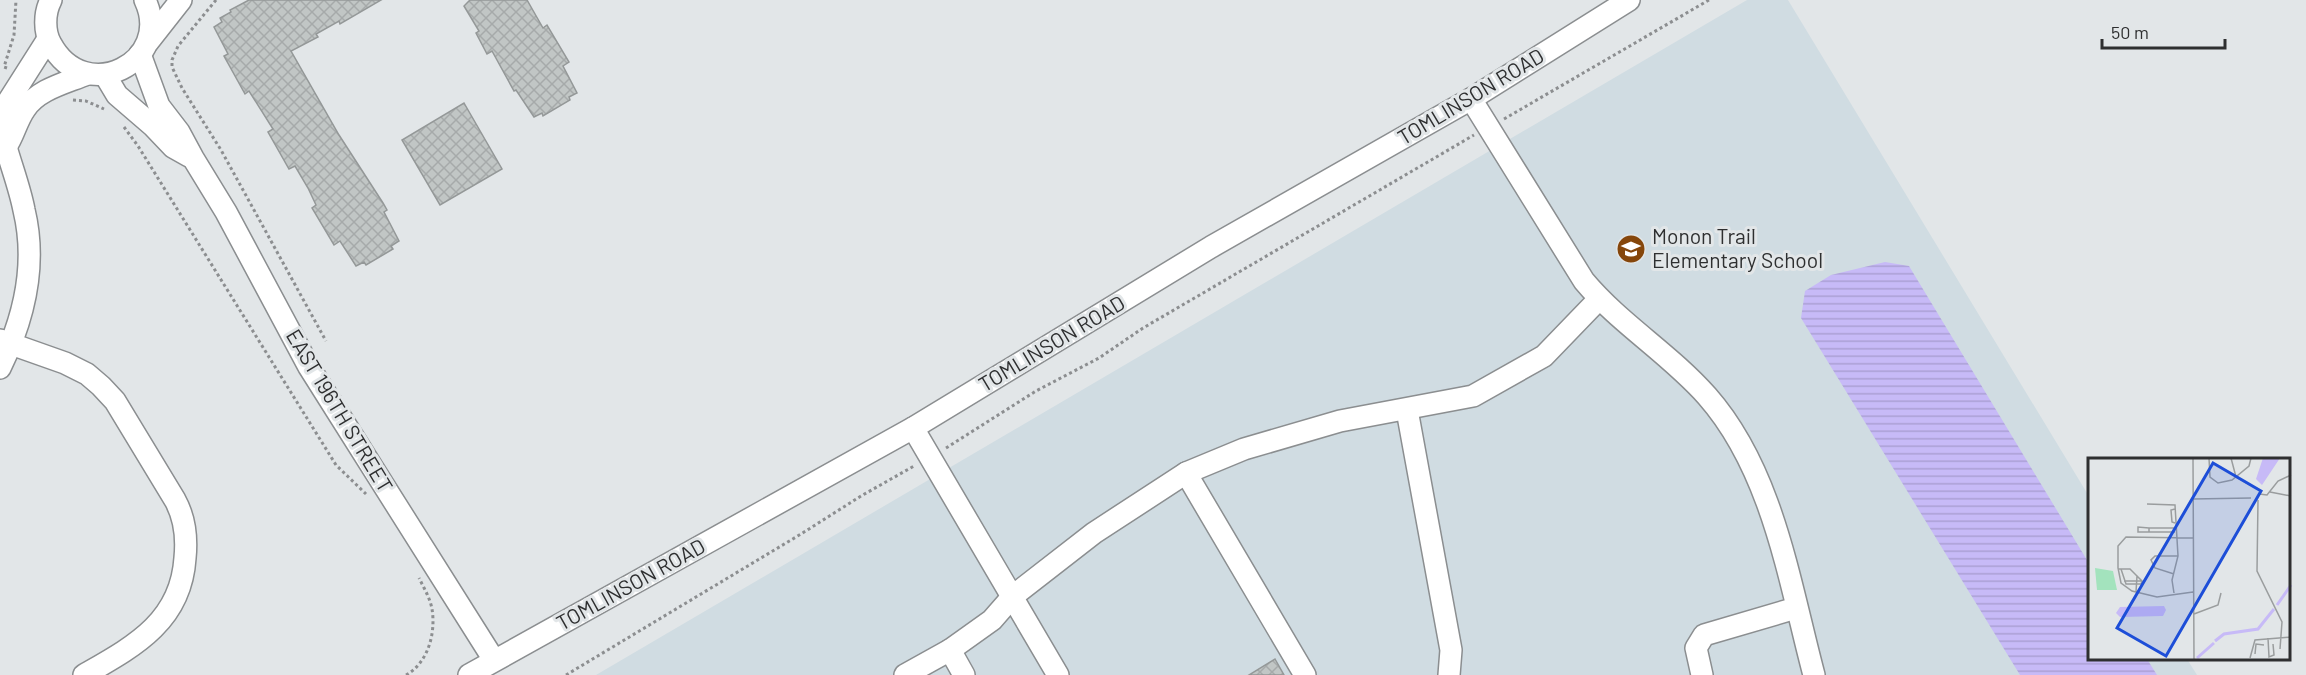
<svg xmlns="http://www.w3.org/2000/svg" width="2306" height="675" viewBox="0 0 2306 675" font-family="Barlow,sans-serif">
<style>
.built{fill:#d0dce2}
.water{fill:url(#water-rules)}
.building{fill:url(#building-cross-hatch);stroke:#949898;stroke-width:1.5}
.lines{fill:none;stroke-linecap:round;stroke-linejoin:round}
.minor-casing{stroke:#8b8e90;stroke-width:24}
.path{stroke:#8c8e90;stroke-width:3;stroke-dasharray:3 3;stroke-linecap:butt}
.minor{stroke:#fff;stroke-width:21}
.labels{text-anchor:middle;stroke-width:6;stroke-linejoin:round;paint-order:stroke}
.street-label{font-size:21px;fill:#2e2f30;stroke:#e2e6e8}
.poi-label{font-size:21px;fill:#2e2f30;stroke:#e2e6e8;text-anchor:start}
.inset-river{fill:none;stroke:#c7baf7;stroke-width:3}
.inset-road{fill:none;stroke:#9a9d9e;stroke-width:1.5}
.view{fill:#1d4ed8;fill-opacity:0.15;stroke:#1d4ed8;stroke-width:3}
.inset-edge{fill:none;stroke:#2e2f30;stroke-width:3}
</style>
<defs>
<pattern id="water-rules" width="6" height="5" patternUnits="userSpaceOnUse" patternTransform="scale(1.5)"><rect width="6" height="5" fill="#c7baf7"/><path d="M0 2.5h6" fill="none" stroke="#aba0d4"/></pattern>
<pattern id="building-cross-hatch" width="8" height="8" patternUnits="userSpaceOnUse" patternTransform="scale(1.5)"><rect width="8" height="8" fill="#c1c6c5"/><path d="M0 0l8 8M0 8l8-8" fill="none" stroke="#a6aaaa"/></pattern>
</defs>
<rect width="100%" height="100%" fill="#e2e6e8"/>
<!-- built -->
<path class="built" d="M1747 0H1788L2090 498V658L2187 659 2197 675H596Z"/>
<!-- water -->
<path class="water" d="M1885 262 1909 266 2090 565V658L2147 659 2157 675H2020L1801 318 1805 291 1831 275Z"/>
<!-- building -->
<g class="building">
<path d="M249 0H381L340 24 339 21 316 34 318 37 291 51 339 135 383 203 387 210 384 212 399 241 391 246 393 249 366 265 364 262 356 266 340 241 334 245 312 208 316 205 308 188 295 166 289 169 268 132 273 129 249 91 245 94 224 56 228 54 214 27 222 22 220 18 231 12 230 10Z"/>
<path d="M470 0H527L543 28 547 25 569 62 563 66 577 93 569 97 570 100 543 116 542 113 534 117 516 90 514 91 492 51 487 54 476 33 479 31 464 6Z"/>
<path d="M464 103 502 169 440 205 402 140Z"/>
<path d="M1275 659 1284 675H1249Z"/>
</g>
<g class="lines">
<!-- minor casing -->
<g class="minor-casing">
<g id="minor">
<path d="M51 0C44 13 44 32 51 44 85 107 174 62 145 0"/>
<path d="M148 42 181 0"/>
<path d="M140 54 159 106 179 132 193 158 226 212 309 367 494 660"/>
<path d="M105 75 117 95 153 126 173 147 189 156"/>
<path d="M1471 99 1584 281C1620 324 1670 354 1707 396 1773 471 1789 581 1814 675"/>
<path d="M0 123 6 105 48 39"/>
<path d="M0 131 6 147C14 135 17 120 25 109 38 89 66 83 87 74"/>
<path d="M0 340 65 363 87 374 101 386 115 401 175 500C185 518 187 538 185 558 181 622 133 647 84 675"/>
<path d="M0 368C24 319 37 264 24 210 20 189 12 168 6 147"/>
<path d="M1407 410 1451 650 1449 675"/>
<path d="M913 428 1058 675"/>
<path d="M1186 473 1305 675"/>
<path d="M950 650 964 675"/>
<path d="M469 675 913 428 1211 247 1471 99 1629 0"/>
<path d="M905 675 950 650 992 620 1013 596 1094 533 1186 473 1244 449 1340 421 1473 396 1544 356 1599 299"/>
<path d="M1702 675 1696 648 1704 635 1796 608"/>
</g>
</g>
<!-- path -->
<g class="path">
<path d="M216 0 178 46 172 60V67L182 88 221 150 326 341"/>
<path d="M7 68 4 67 14 35 16 0"/>
<path d="M73 100 86 101 104 109"/>
<path d="M1504 119 1709 0"/>
<path d="M124 127 138 146 336 465 366 494"/>
<path d="M946 448 1036 391 1099 358 1143 328 1474 135"/>
<path d="M406 675C428 663 436 633 432 609 430 598 424 588 419 578"/>
<path d="M566 675 801 534 861 496 914 466"/>
</g>
<!-- minor -->
<use href="#minor" class="minor"/>
</g>
<!-- icons -->
<defs>
<g id="school-disc" transform="scale(1.5)"><circle r="9.5" fill="#85460b" stroke="#e2e6e8"/><path d="M0-5L7-2L0 1L-7-2ZM-4 1L0 2.5L4 1V4Q0 6-4 4Z" fill="#fff"/></g>
</defs>
<g fill-rule="evenodd">
<use href="#school-disc" x="1631" y="249"/>
</g>
<g class="labels">
<!-- street labels -->
<g class="street-label">
<text transform="translate(1471 97) rotate(-31)" y="7">TOMLINSON ROAD</text>
<text transform="translate(1052 344) rotate(-31)" y="7">TOMLINSON ROAD</text>
<text transform="translate(339 411) rotate(59)" y="7">EAST 196TH STREET</text>
<text transform="translate(631 585) rotate(-29)" y="7">TOMLINSON ROAD</text>
</g>
<!-- poi labels -->
<g class="poi-label">
<text x="1652" y="244">Monon Trail<tspan x="1652" dy="24">Elementary School</tspan></text>
</g>
</g>
<!-- overview -->
<g transform="translate(2088 458)">
<rect width="202" height="202" fill="#e2e6e8"/>
<path d="M7 110 25 113 29 132H9Z" fill="#a3e3bd"/>
<path d="M175 0H192L174 27 168 21ZM32 149 76 148 78 152 75 158 32 159 28 155Z" fill="#c7baf7"/>
<path class="inset-river" d="M189 147 203 127M127 183 136 176 170 171 186 151M109 200 126 185"/>
<path class="inset-road" d="M105 0 106 202M121 0 122 19 130 25 144 22 161 8 163 0M143 0 148 19 162 27M182 34 203 38M171 36 179 37 190 23 203 17M105 41 163 40M170 42 169 113 194 164 192 191M59 46 87 47 90 98 84 122 86 135M87 65 84 64 83 52 87 51M61 70 50 69V74H61M87 74H61V70H87M105 80 38 79 30 88V110L33 125 44 133 69 139 105 134M30 111H42L49 118 48 134M33 111 38 126H53L54 123M86 116 67 110 63 102 67 98H90M36 123H54L49 118M106 156 130 147 133 135M180 180 181 199 186 197 185 186M167 196 168 186 176 187M162 200 167 182 203 179"/>
<path class="view" d="M125 5 173 33 78 198 29 170Z"/>
<rect width="202" height="202" class="inset-edge"/>
</g>
<!-- scale -->
<path d="M2102 39v9h123v-9" fill="none" stroke="#2e2f30" stroke-width="3"/>
<text x="2111" y="39" font-size="18" fill="#2e2f30" stroke="#e2e6e8" stroke-width="4.5" paint-order="stroke">50 m</text>
</svg>
